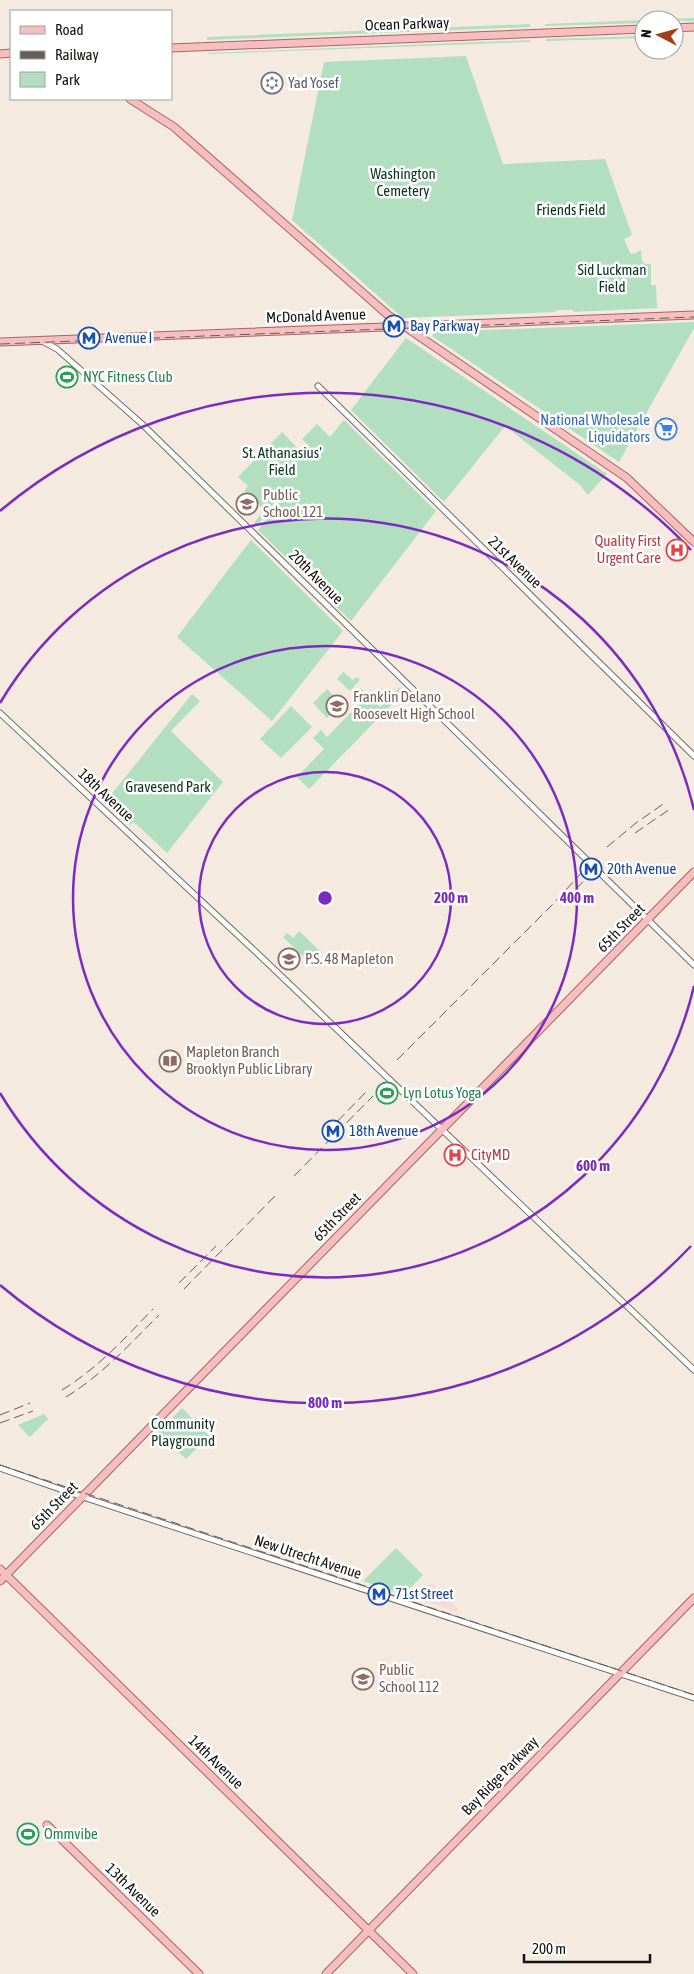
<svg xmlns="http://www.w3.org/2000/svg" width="694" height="1974" viewBox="0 0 694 1974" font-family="'Asap Condensed',sans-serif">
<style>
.commercial{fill:#f6dbd7}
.green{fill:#b2dfc0}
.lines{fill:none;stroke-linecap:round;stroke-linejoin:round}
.minor-casing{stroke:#766c63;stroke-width:7}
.major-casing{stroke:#a56566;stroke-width:9}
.minor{stroke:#fff;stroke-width:5}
.major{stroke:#f7bec0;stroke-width:7}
.rail{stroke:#655e59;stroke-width:1;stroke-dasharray:10 5;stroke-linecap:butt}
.minor-bridge-casing{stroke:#766c63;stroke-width:7;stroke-linecap:butt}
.minor-bridge{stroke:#fff;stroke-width:5}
.ring{fill:none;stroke:#7b2cbf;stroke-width:2.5}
.labels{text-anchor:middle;stroke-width:5;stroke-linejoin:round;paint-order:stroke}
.street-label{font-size:15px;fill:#15110e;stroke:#fff}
.worship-label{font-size:15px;fill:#5b616d;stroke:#fff;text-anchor:start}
.park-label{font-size:15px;fill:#0c341e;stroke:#fff}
.transit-label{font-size:15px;fill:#164399;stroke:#fff;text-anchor:start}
.leisure-label{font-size:15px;fill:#27864d;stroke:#fff;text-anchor:start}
.shop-label{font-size:15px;fill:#366cbe;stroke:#fff;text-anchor:end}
.education-label{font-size:15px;fill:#785e54;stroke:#fff;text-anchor:start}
.health-label{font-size:15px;fill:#be3a42;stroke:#fff;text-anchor:end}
.centre{fill:#7b2cbf;stroke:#fff;stroke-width:2.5}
.ring-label{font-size:15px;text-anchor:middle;font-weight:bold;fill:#7b2cbf;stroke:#fff;stroke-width:5;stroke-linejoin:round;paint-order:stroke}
</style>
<rect width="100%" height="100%" fill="#f5eae0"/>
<!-- commercial -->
<path class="commercial" d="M431 1583 459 1609 457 1612 416 1598Z"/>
<!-- green -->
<g class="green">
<path d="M694 18V21L644 20V23L545 26V24Z"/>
<path d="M530 24V27L207 40V37Z"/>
<path d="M644 36V38L546 41V39Z"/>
<path d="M530 40V42L208 54V53Z"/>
<path d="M466 56 503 164 605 159 632 235 624 239 630 253 633 254 641 250 642 261 645 264H651V285H656L657 308 573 312V310H555L556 312 403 318 292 220 324 62Z"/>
<path d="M694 322V328L619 462 432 336 435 332Z"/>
<path d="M406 338 607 474 588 495 580 485 505 426 444 502 351 410Z"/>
<path d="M344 420 436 511 351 621 258 530 286 493 283 491 257 526 254 523 264 510 253 498V495L244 491 248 486 238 477 282 432 302 453 310 447 302 439 317 424 330 437Z"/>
<path d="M251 540 343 631 272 721 177 637Z"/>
<path d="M343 672 353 680 357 677 360 680 350 691 337 679Z"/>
<path d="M400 687 404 692 309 789 297 777 324 749 313 738 321 730 327 737 360 703 353 695 360 688 380 707Z"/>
<path d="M327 689 341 703 327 718 313 703Z"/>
<path d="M192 694 200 701 171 731 223 782 167 853 134 822 130 825 106 801Z"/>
<path d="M291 706 312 727 281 758 260 739Z"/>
<path d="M299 931 322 953 311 964 283 937 287 933 293 938Z"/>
<path d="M182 1408 209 1436 186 1459 158 1433Z"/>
<path d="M44 1414 48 1419 30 1437 18 1425Z"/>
<path d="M396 1548 423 1575 403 1595 363 1581Z"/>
</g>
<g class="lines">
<!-- minor casing -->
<g class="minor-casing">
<g id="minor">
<path d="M42 341 57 349 142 424 589 862"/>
<path d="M318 386 694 756"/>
<path d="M0 713 257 953 694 1370"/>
<path d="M597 870 694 965"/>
<path d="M0 1468 74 1494 694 1698"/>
</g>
</g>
<!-- major casing -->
<g class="major-casing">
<g id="major">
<path d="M674 28 694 27"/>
<path d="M171 48 644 29"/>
<path d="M0 54 11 53"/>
<path d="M130 99 174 127 388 315 627 478 694 542"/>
<path d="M0 342 694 315"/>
<path d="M0 1569 413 1974"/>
<path d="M0 1581 694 872"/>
<path d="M47 1825 199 1974"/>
<path d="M326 1974 694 1598"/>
</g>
</g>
<!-- minor -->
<use href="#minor" class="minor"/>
<!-- major -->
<use href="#major" class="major"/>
<!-- rail -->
<g class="rail">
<path d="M0 344 694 317"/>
<path d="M635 833 670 809"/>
<path d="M607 847 636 823 666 802"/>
<path d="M576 889 590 874"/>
<path d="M397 1060 554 903 585 869"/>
<path d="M327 1132 367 1091"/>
<path d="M294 1176 373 1096"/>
<path d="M179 1283 216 1246"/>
<path d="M184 1289 275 1196"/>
<path d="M62 1390C98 1368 124 1339 153 1309"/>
<path d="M66 1397C102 1375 129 1345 159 1315"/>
<path d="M0 1415 30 1403"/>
<path d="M0 1423 33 1411"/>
<path d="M0 1465 694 1695"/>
</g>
<!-- minor-bridge casing -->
<g class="minor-bridge-casing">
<path id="minor-bridge" d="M589 862 597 870"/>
</g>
<!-- minor-bridge -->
<use href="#minor-bridge" class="minor-bridge"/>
</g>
<!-- distance rings -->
<g class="ring">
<circle cx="325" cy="898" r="126"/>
<circle cx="325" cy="898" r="252"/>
<path d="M694 986A379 379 0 0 1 0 1093M0 703A379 379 0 0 1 694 810"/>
<path d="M691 1246A505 505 0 0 1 0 1285M0 511A505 505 0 0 1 691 550"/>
</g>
<!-- icons -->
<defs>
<g id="synagogue-ring" transform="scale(1.125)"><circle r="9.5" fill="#fff" stroke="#6b7280" stroke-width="1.5"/><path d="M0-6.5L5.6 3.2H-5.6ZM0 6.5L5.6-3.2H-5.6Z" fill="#6b7280"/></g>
<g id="metro-ring" transform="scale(1.125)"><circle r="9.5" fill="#fff" stroke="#1a4fb4" stroke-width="1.5"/><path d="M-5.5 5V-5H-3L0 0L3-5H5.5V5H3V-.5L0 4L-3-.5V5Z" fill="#1a4fb4"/></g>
<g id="stadium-ring" transform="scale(1.125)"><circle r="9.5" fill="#fff" stroke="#2e9e5b" stroke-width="1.5"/><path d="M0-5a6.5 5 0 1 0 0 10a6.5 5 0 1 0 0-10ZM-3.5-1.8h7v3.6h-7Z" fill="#2e9e5b"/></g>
<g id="supermarket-ring" transform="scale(1.125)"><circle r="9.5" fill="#fff" stroke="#3f7fe0" stroke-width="1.5"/><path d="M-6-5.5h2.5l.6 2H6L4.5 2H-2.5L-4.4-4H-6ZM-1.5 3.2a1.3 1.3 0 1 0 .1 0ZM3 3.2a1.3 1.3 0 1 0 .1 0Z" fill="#3f7fe0"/></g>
<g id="school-ring" transform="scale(1.125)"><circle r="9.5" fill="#fff" stroke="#8d6e63" stroke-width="1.5"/><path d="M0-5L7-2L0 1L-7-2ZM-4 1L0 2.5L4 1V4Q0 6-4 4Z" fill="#8d6e63"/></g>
<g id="hospital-ring" transform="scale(1.125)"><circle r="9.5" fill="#fff" stroke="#e0444e" stroke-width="1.5"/><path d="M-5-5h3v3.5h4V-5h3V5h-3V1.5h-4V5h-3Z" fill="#e0444e"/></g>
<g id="library-ring" transform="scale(1.125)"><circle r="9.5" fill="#fff" stroke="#8d6e63" stroke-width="1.5"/><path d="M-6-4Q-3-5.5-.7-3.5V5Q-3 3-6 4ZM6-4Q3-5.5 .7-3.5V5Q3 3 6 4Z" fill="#8d6e63"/></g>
</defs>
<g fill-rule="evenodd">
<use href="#synagogue-ring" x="272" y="83"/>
<use href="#metro-ring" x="394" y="326"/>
<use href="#metro-ring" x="89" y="338"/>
<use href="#stadium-ring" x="67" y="377"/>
<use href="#supermarket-ring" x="666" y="429"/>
<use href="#school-ring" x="247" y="504"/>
<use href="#hospital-ring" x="677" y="550"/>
<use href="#school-ring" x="337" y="706"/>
<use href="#metro-ring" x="591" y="869"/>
<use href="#school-ring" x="289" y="959"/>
<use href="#library-ring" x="170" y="1061"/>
<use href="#stadium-ring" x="387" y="1093"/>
<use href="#metro-ring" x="333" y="1131"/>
<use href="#hospital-ring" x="455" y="1155"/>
<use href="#metro-ring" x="379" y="1594"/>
<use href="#school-ring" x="363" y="1679"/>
<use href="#stadium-ring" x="28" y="1834"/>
</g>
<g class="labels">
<!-- street labels -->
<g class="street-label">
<text transform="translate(407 24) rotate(-2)" y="5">Ocean Parkway</text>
<text transform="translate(316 316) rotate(-2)" y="5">McDonald Avenue</text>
<text transform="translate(515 562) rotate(44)" y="5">21st Avenue</text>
<text transform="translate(316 577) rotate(45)" y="5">20th Avenue</text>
<text transform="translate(106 795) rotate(43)" y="5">18th Avenue</text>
<text transform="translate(621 928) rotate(-46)" y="5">65th Street</text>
<text transform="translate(337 1217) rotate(-46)" y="5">65th Street</text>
<text transform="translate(54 1506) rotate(-46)" y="5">65th Street</text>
<text transform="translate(308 1557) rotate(18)" y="5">New Utrecht Avenue</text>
<text transform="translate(216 1762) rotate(44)" y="5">14th Avenue</text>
<text transform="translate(500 1776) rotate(-46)" y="5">Bay Ridge Parkway</text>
<text transform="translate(133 1890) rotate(44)" y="5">13th Avenue</text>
</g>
<!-- worship labels -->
<g class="worship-label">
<text x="288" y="88">Yad Yosef</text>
</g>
<!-- park labels -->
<g class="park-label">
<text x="403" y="179">Washington<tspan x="403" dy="17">Cemetery</tspan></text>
<text x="571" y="215">Friends Field</text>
<text x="612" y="275">Sid Luckman<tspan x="612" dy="17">Field</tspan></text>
<text x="282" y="458">St. Athanasius'<tspan x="282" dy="17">Field</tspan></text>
<text x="168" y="792">Gravesend Park</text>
<text x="183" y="1429">Community<tspan x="183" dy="17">Playground</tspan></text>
</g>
<!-- transit labels -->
<g class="transit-label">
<text x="410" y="331">Bay Parkway</text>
<text x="105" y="343">Avenue I</text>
<text x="607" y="874">20th Avenue</text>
<text x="349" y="1136">18th Avenue</text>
<text x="395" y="1599">71st Street</text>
</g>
<!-- leisure labels -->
<g class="leisure-label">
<text x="83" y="382">NYC Fitness Club</text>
<text x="403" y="1098">Lyn Lotus Yoga</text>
<text x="44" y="1839">Ommvibe</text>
</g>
<!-- shop labels -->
<g class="shop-label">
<text x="650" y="425">National Wholesale<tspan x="650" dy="17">Liquidators</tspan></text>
</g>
<!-- education labels -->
<g class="education-label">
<text x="263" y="500">Public<tspan x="263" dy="17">School 121</tspan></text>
<text x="353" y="702">Franklin Delano<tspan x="353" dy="17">Roosevelt High School</tspan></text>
<text x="305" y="964">P.S. 48 Mapleton</text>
<text x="186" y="1057">Mapleton Branch<tspan x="186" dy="17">Brooklyn Public Library</tspan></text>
<text x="379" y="1675">Public<tspan x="379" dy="17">School 112</tspan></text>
</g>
<!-- health labels -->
<g class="health-label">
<text x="661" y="546">Quality First<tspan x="661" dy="17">Urgent Care</tspan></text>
<text x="471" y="1160" text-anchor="start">CityMD</text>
</g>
</g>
<circle cx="325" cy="898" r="8" class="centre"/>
<g class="ring-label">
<text x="451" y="903">200 m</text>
<text x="577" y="903">400 m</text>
<text x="593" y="1171">600 m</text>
<text x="325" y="1408">800 m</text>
</g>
<!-- legend -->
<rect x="10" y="10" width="162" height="90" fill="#ffffff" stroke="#a1a09f"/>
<rect x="20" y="26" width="25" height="8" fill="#f7bec0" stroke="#a1a09f"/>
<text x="55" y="35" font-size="15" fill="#15110e">Road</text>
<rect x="20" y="51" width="25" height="8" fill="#655e59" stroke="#a1a09f"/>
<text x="55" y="60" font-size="15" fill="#15110e">Railway</text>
<rect x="20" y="72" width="25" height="15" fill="#b2dfc0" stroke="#a1a09f"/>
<text x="55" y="85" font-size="15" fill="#15110e">Park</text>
<!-- north arrow -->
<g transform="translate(659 35) rotate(276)"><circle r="24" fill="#ffffff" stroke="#a1a09f"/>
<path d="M0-4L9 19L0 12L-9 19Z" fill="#a43e18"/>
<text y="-8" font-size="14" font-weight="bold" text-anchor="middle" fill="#15110e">N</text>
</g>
<!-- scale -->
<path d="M524 1954v8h126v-8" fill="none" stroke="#15110e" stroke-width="2.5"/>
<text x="532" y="1954" font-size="15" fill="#15110e" stroke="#ffffff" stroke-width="4" paint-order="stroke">200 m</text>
</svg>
